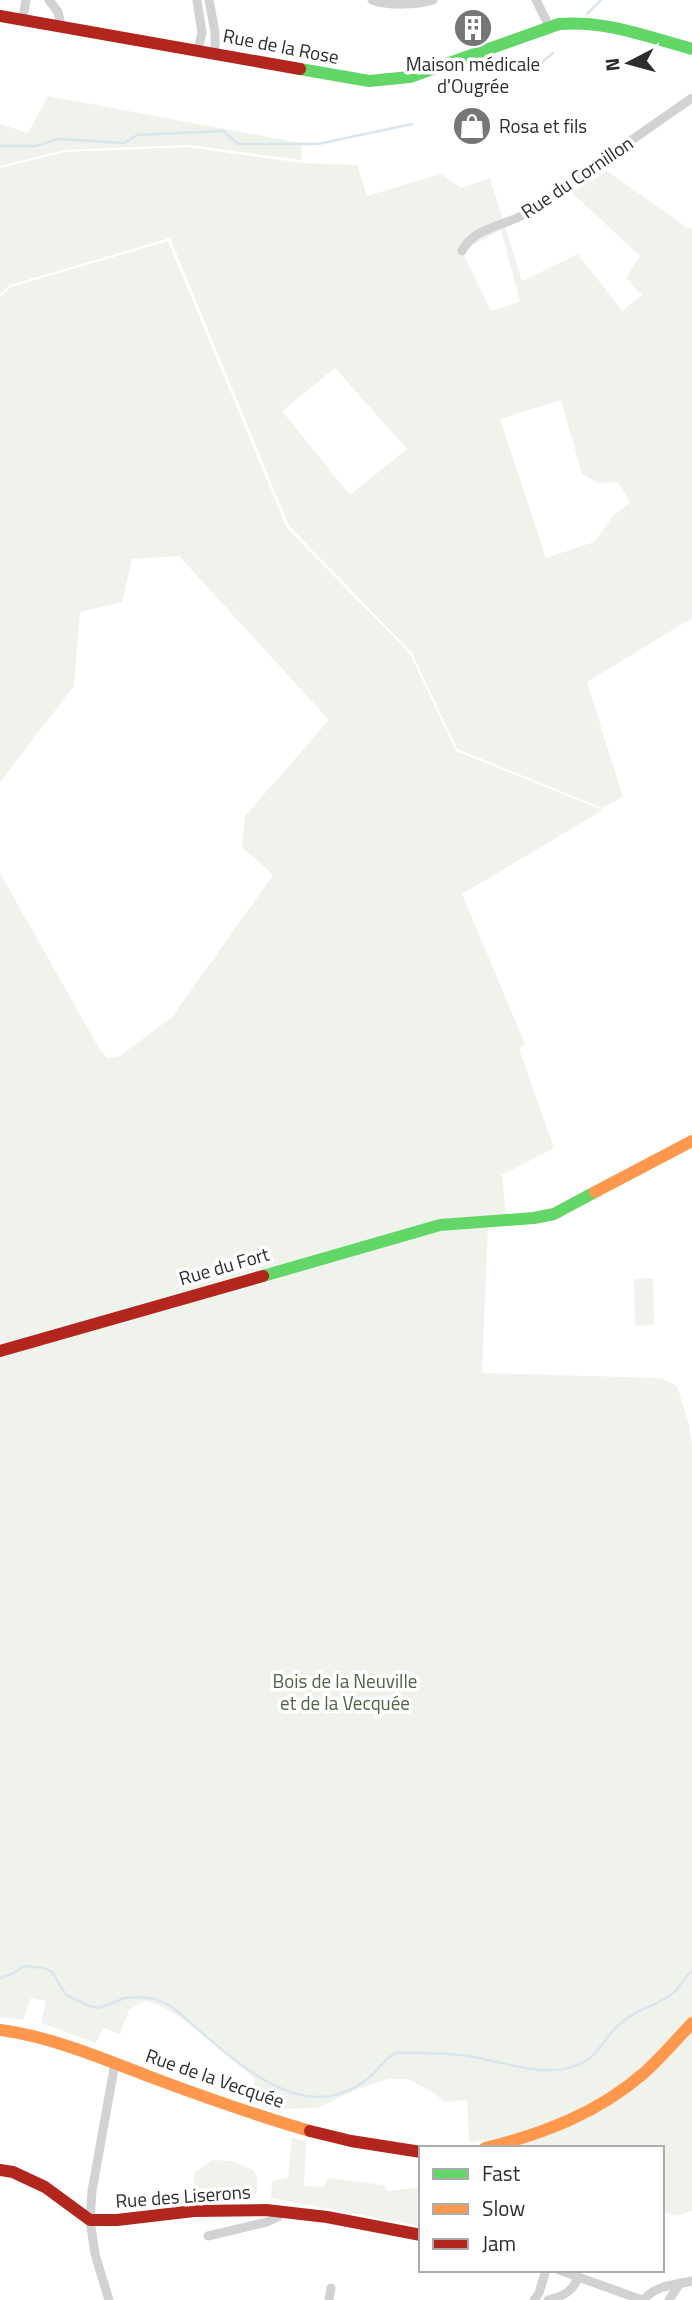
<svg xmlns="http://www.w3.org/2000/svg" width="692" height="2300" viewBox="0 0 692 2300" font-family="'Titillium Web',sans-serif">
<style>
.green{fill:#f0f3ec;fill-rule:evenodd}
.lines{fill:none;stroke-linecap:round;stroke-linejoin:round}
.stream{stroke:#dae6ee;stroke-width:2.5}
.street{stroke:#d2d2d2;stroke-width:9}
.fast{stroke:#63d668;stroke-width:12}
.slow{stroke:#ff974d;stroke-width:12}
.jam{stroke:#b3261e;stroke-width:12}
.labels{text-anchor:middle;stroke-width:7;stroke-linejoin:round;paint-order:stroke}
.street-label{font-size:19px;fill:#2d2d2d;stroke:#fff}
.poi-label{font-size:19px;fill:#2d2d2d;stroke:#fff}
.park-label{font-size:19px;fill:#516340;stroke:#fff}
</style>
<rect width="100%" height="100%" fill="#fff"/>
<!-- green -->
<g class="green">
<path d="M48 96 301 143 302 160 188 145 65 150 0 166V124L28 133Z"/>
<path d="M188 147 302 163 357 165 367 196 441 174 461 188 490 178 522 281 578 254 622 311 642 295 626 278 640 256 572 193 607 171 689 229 692 227V618L587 682 623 797 602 808 457 749 412 653 289 526 170 238 10 285 0 294V168L65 152ZM501 230 520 302 491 311 462 251ZM335 368 407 449 350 495 282 411ZM561 400 582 474 598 483 618 482 630 503 613 516 594 542 546 558 500 419Z"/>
<path d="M168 241 287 528 410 654 456 751 603 810 462 894 525 1044 519 1049 554 1148 502 1175 506 1215 457 1218 0 1346V873L96 1043 107 1058 120 1056 172 1017 273 875 242 847 245 816 329 720 179 556 132 559 122 602 80 612 74 686 0 782V297L11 287Z"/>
<path d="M488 1224 482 1373 661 1378 677 1386 689 1424 692 1443V2211L677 2216 662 2212V2148H485L483 2140 469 2143 467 2100 445 2102 431 2091 408 2079H388L353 2091 318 2108 284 2109 281 2113 250 2102 255 2079C229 2057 177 2006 145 2001L129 2010 120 2034 103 2028 96 2043 41 2023 46 2001 31 1998 23 2020 0 2017V1356L414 1235Z"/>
<path d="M653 1278 654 1325 635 1326 634 1279Z"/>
<path d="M292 2137 306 2142 304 2186 323 2187 328 2178 384 2185 388 2191 421 2187V2226L271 2198 272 2181 288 2178Z"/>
<path d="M212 2160 231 2161 254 2170C259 2177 258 2191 254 2199L247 2202H188L186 2195 194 2184V2173Z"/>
</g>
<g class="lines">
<!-- stream -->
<g class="stream">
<path d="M587 14 601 0"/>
<path d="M537 66 553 53"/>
<path d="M0 146H36L58 139 124 143 137 135 223 131 238 144H318L412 124"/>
<path d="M0 1978 12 1974 24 1966 44 1968 52 1972 66 1995 89 2006 99 2008 125 1998 139 1997 156 1999 172 2007C214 2041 280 2113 339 2094 351 2090 363 2083 372 2075 380 2067 385 2058 396 2053 417 2053 439 2052 460 2055 500 2059 550 2084 587 2060 601 2051 607 2034 620 2024 634 2010 655 2006 671 1995 680 1989 683 1977 692 1971"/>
</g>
<!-- street -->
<g class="street">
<path d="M49 0 58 12 61 25"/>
<path d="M197 0 202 33 198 50"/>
<path d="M209 0 215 32V54"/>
<path d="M372 0C388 6 417 5 433 0"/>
<path d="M536 0 550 28"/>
<path d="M23 18 26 0"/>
<path d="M462 251C474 227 505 226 527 213L692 98"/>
<path d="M208 2236 267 2222 278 2217 279 2211"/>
<path d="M559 2270 642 2300"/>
<path d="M109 2300 95 2254 90 2220 92 2191 115 2063"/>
<path d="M329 2300 331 2288"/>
<path d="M534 2300 539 2293 546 2270"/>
<path d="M548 2300C563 2296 573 2292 578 2277"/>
<path d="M644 2300C655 2285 675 2285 692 2281"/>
<path d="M669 2300 680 2283"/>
</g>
<!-- fast -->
<g class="fast">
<path d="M300 69 369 81 410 77 559 24C605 20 648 37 692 49"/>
<path d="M263 1276 440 1225 534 1218 554 1214 595 1192"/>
</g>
<!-- slow -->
<g class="slow">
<path d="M595 1192 692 1141"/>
<path d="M0 2030C52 2037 99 2057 148 2076 201 2096 255 2115 310 2131"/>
<path d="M485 2148C543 2134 598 2113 644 2073 661 2058 676 2040 692 2023"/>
</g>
<!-- jam -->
<g class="jam">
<path d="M0 16 300 69"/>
<path d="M0 1351 263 1276"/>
<path d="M310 2131 351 2141 421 2152"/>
<path d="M0 2170 13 2172 45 2187 90 2220H117L194 2211 266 2210 327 2217 421 2235"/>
</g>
</g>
<!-- icons -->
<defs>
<g id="building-disc" transform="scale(2.0125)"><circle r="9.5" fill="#767676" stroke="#fff"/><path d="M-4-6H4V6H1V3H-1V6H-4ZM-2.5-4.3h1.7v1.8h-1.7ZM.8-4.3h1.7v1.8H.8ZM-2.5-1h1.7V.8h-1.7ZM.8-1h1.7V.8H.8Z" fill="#fff"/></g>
<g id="shop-disc" transform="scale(2.0125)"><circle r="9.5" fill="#767676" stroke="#fff"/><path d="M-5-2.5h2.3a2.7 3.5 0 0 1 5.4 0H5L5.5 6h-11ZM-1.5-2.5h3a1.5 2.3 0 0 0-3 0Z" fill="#fff"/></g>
</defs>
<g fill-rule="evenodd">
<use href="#building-disc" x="473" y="28"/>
<use href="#shop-disc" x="472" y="126"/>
</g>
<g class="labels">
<!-- street labels -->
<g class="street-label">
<text transform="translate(281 46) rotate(11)" y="7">Rue de la Rose</text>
<text transform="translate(577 177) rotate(-34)" y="7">Rue du Cornillon</text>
<text transform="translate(224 1266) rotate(-16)" y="7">Rue du Fort</text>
<text transform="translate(215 2078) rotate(19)" y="7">Rue de la Vecquée</text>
<text transform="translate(183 2196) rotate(-4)" y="7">Rue des Liserons</text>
</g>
<!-- poi labels -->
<g class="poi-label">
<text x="473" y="71">Maison médicale<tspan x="473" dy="22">d'Ougrée</tspan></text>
<text x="499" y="133" text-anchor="start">Rosa et fils</text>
</g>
<!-- park labels -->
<g class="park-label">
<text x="345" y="1688">Bois de la Neuville<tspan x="345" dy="22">et de la Vecquée</tspan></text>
</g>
</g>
<!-- legend -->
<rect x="419" y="2146" width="245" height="126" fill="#ffffff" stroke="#ababab" stroke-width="2"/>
<rect x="433" y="2169" width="35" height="10" fill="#63d668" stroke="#ababab" stroke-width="2"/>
<text x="482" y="2181" font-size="21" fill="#2d2d2d">Fast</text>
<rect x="433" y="2204" width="35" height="10" fill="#ff974d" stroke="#ababab" stroke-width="2"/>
<text x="482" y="2216" font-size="21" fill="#2d2d2d">Slow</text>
<rect x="433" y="2239" width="35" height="10" fill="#b3261e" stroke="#ababab" stroke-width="2"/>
<text x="482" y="2251" font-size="21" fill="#2d2d2d">Jam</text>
<!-- north arrow -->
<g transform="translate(629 63) rotate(264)" stroke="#ffffff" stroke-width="5" paint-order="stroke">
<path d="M0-5L12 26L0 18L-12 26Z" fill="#2d2d2d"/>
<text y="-10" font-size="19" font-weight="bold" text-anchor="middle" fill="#2d2d2d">N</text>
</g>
</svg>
